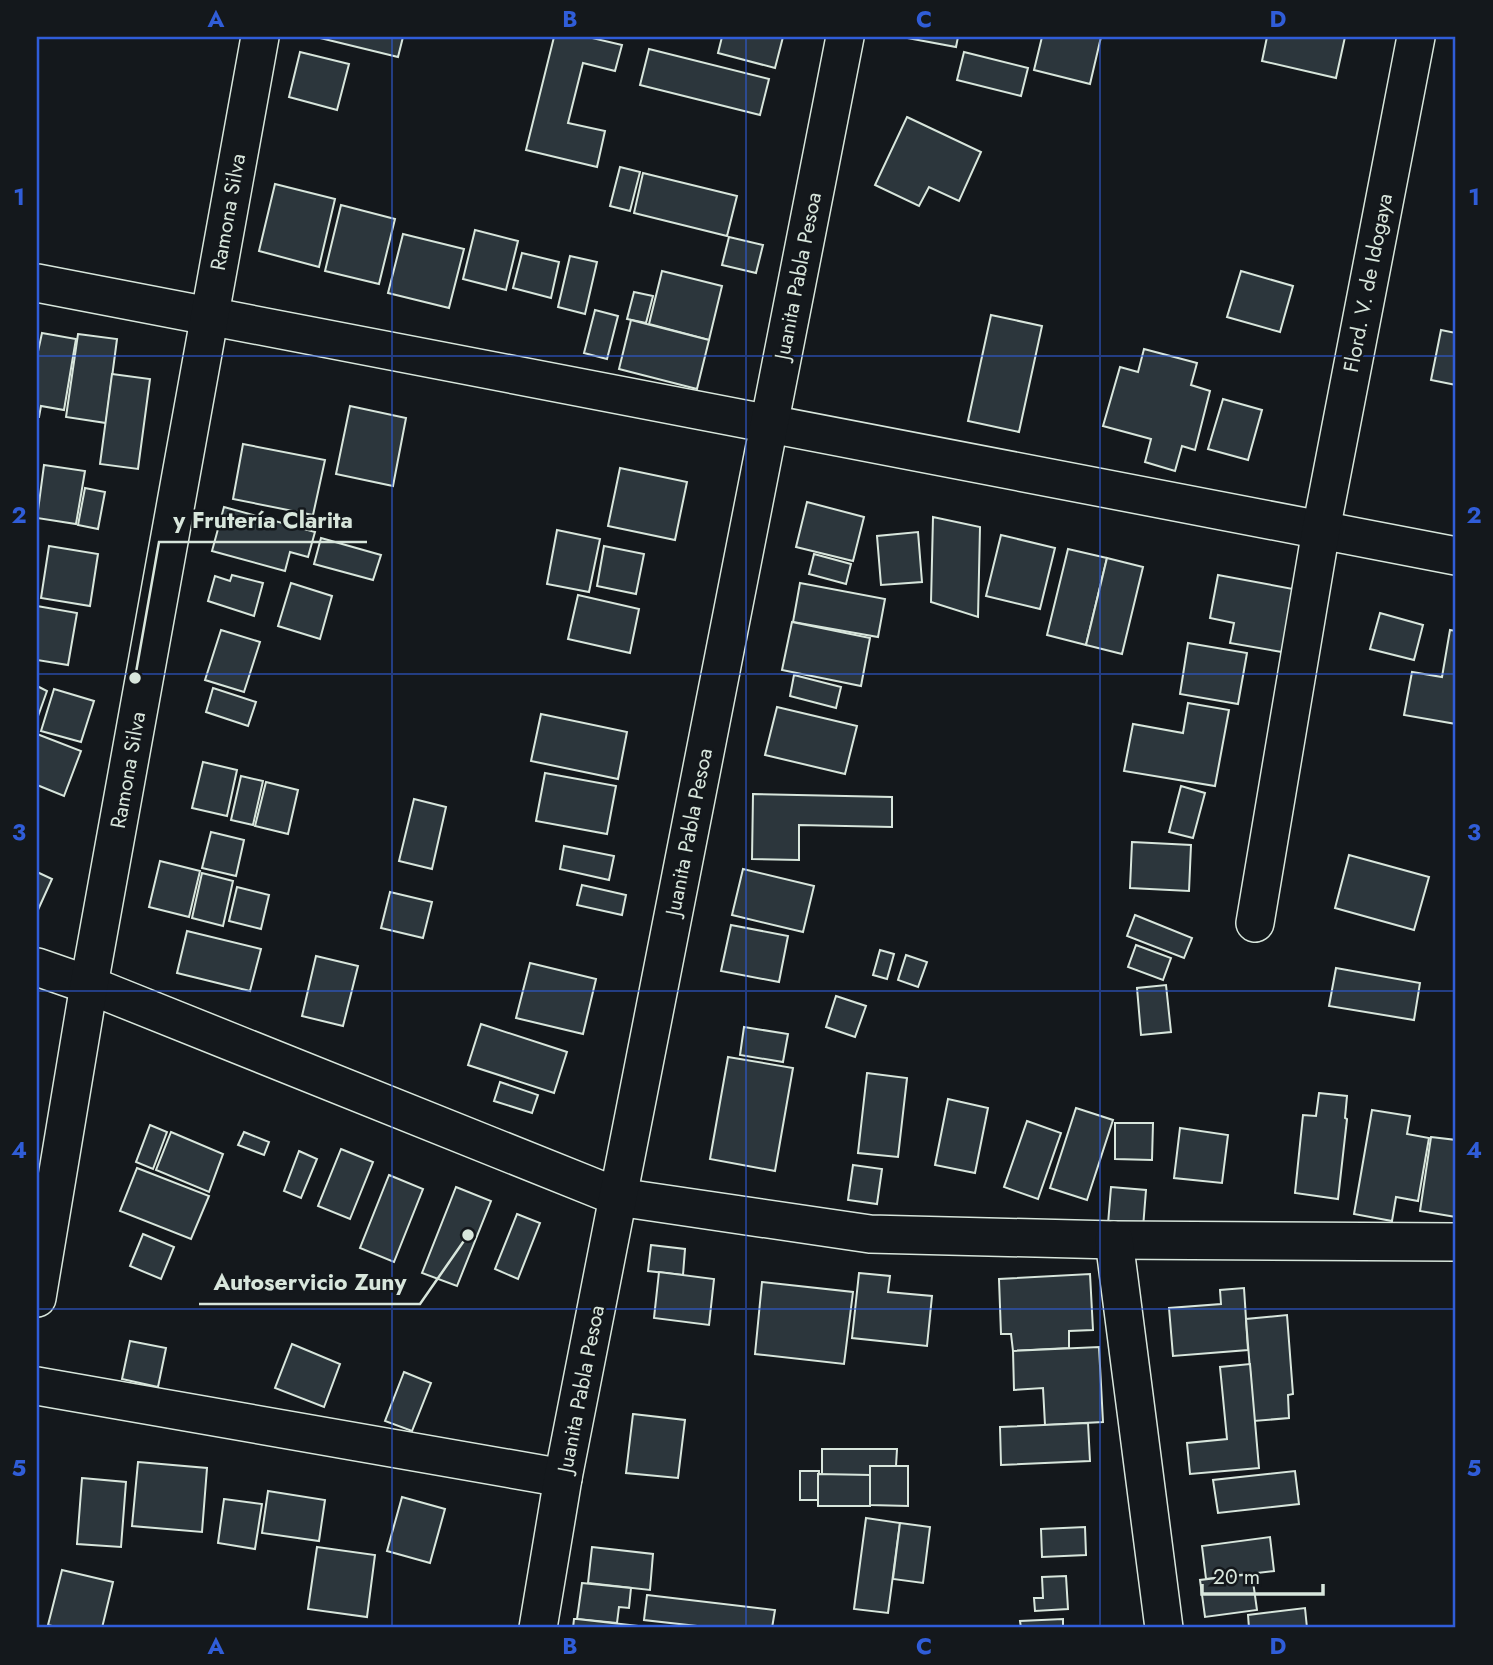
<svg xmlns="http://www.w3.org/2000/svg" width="1493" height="1665" viewBox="0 0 1493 1665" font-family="Jost,sans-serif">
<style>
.building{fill:#2c363c;stroke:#d8e6dc;stroke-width:2}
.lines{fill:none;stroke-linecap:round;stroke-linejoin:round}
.minor-casing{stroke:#d8e6dc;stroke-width:40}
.minor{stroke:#14181c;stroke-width:37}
.grid{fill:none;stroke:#305dd8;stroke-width:2;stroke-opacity:0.55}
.labels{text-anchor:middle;stroke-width:5;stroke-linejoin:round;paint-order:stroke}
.street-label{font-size:21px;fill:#d8e6dc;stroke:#14181c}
.leader{fill:none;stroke:#d8e6dc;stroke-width:2.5}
.callout-dot{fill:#d8e6dc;stroke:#14181c;stroke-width:2.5}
.callout-label{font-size:23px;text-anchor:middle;font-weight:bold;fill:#d8e6dc;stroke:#14181c;stroke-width:5;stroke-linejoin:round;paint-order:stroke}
.neatline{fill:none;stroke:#305dd8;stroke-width:2.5}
.grid-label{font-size:23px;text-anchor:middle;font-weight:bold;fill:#305dd8}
</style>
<rect width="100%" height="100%" fill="#14181c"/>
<!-- building -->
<g class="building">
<path d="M316 37H403L398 57Z"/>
<path d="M554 37H588L622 45 615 71 583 63 568 123 605 131 597 167 526 150Z"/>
<path d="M722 37H783L775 68 718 53Z"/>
<path d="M902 37H958L956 47Z"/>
<path d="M1042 37H1101L1090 84 1034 70Z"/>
<path d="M1267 37H1345L1336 78 1262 61Z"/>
<path d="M649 49 769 79 760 115 640 85Z"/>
<path d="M300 52 349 64 337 110 289 97Z"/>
<path d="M964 52 1028 68 1021 96 957 80Z"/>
<path d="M907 117 981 152 959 201 929 187 919 206 875 185Z"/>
<path d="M620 167 640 172 630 211 610 206Z"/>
<path d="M643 173 737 196 727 236 634 213Z"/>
<path d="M275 184 335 199 319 267 259 251Z"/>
<path d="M341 205 395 219 379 284 325 271Z"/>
<path d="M475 230 518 241 506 290 463 279Z"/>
<path d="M403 234 464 249 449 308 388 293Z"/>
<path d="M729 237 763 245 756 273 722 265Z"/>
<path d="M522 253 559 262 551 298 513 288Z"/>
<path d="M570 256 597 262 585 314 558 307Z"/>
<path d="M662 271 722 286 709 340 649 324Z"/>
<path d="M1241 271 1293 286 1280 332 1227 317Z"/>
<path d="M634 292 653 296 646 323 627 319Z"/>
<path d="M595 310 618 316 607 359 584 353Z"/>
<path d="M991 315 1042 326 1019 432 968 421Z"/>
<path d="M631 320 709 340 697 389 619 369Z"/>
<path d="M1441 330 1456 333V385L1431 380Z"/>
<path d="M42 333 76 339 64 410 41 406 39 417H37V356Z"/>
<path d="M78 334 117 339 106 423 66 417Z"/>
<path d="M1144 349 1197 363 1191 385 1210 391 1195 450 1182 446 1175 471 1145 462 1151 439 1103 426 1120 367 1138 372Z"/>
<path d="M112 374 150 379 138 469 100 464Z"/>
<path d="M1223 399 1262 410 1248 460 1208 449Z"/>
<path d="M350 406 406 418 393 486 336 474Z"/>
<path d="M243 444 325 460 313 515 233 499Z"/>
<path d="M44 465 85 471 76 524 37 518Z"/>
<path d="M620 468 687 482 675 540 608 526Z"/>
<path d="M85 488 105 492 98 529 78 525Z"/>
<path d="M807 502 864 517 853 561 796 547Z"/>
<path d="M224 507 315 532 308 557 290 552 285 571 212 551Z"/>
<path d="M933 517 980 527 978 617 931 602Z"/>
<path d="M557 530 600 539 589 592 547 584Z"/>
<path d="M918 532 922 582 881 585 877 536Z"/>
<path d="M1001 535 1055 548 1040 609 986 596Z"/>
<path d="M321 538 381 555 373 580 314 564Z"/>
<path d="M49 546 98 554 90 606 41 598Z"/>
<path d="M604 546 644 554 636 594 597 586Z"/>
<path d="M1068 549 1107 558 1086 645 1047 635Z"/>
<path d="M814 554 851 564 846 584 809 574Z"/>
<path d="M1107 558 1143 567 1122 654 1086 645Z"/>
<path d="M232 575 263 583 254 616 208 601 215 576 230 581Z"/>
<path d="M1218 575 1293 589 1282 652 1230 643 1234 623 1210 618Z"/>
<path d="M291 583 332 596 320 639 278 626Z"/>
<path d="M800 583 885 599 878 637 793 622Z"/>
<path d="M578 595 639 609 630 653 568 639Z"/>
<path d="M37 606 77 613 68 665 37 660Z"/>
<path d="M1380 613 1423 625 1414 660 1370 649Z"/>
<path d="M792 622 870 638 861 686 782 670Z"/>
<path d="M221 630 260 642 244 692 205 680Z"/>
<path d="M1450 630 1456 631V724L1404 715 1412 672 1442 677Z"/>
<path d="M1188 643 1247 653 1238 704 1180 694Z"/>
<path d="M794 675 841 687 836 708 790 696Z"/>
<path d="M37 686 47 691 37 719Z"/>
<path d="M213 688 256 702 248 726 206 712Z"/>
<path d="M54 689 94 701 81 742 41 731Z"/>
<path d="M1188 703 1229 710 1215 786 1124 771 1133 724 1183 733Z"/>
<path d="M777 707 857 726 845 774 765 755Z"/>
<path d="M541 714 627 732 618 779 531 761Z"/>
<path d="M37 734 81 751 64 796 37 785Z"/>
<path d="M203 762 237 770 227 816 192 808Z"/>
<path d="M545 773 616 786 607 834 536 821Z"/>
<path d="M241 776 263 781 253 825 231 820Z"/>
<path d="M266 782 298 790 288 834 255 826Z"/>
<path d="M1181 786 1205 793 1193 838 1169 832Z"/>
<path d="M753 794 892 797V827L799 825V860L752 859Z"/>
<path d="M414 799 446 807 432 869 399 861Z"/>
<path d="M211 832 244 840 236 876 202 868Z"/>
<path d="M1132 842 1191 845 1189 891 1130 888Z"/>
<path d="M564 846 614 856 609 880 560 869Z"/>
<path d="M1349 855 1429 877 1414 930 1335 908Z"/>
<path d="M160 861 200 871 189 917 149 907Z"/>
<path d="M743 869 814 886 803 932 732 915Z"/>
<path d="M37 872 52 879 37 912Z"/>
<path d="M202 873 233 881 223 926 192 918Z"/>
<path d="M582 885 626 895 622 915 577 905Z"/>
<path d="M237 887 269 895 261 929 229 921Z"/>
<path d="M390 892 432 902 423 938 381 928Z"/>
<path d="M1135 915 1192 938 1184 958 1127 936Z"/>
<path d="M731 925 788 936 779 982 721 971Z"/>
<path d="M187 931 261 949 250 991 177 973Z"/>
<path d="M1136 945 1171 958 1163 980 1128 967Z"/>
<path d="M880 950 894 954 887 979 873 975Z"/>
<path d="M906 955 927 962 918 987 898 980Z"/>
<path d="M316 956 358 966 343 1026 302 1016Z"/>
<path d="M530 963 596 979 583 1034 516 1018Z"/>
<path d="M1336 968 1420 983 1414 1020 1329 1006Z"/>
<path d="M1166 985 1171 1032 1141 1035 1137 988Z"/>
<path d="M836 996 866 1006 855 1037 826 1027Z"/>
<path d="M481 1024 567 1052 554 1093 468 1065Z"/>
<path d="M744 1027 788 1034 783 1062 740 1055Z"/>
<path d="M728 1057 793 1068 775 1171 710 1159Z"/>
<path d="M867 1073 907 1078 898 1157 858 1153Z"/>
<path d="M500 1082 538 1095 532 1113 494 1101Z"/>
<path d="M1319 1093 1347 1096 1345 1118 1347 1119 1338 1199 1295 1193 1303 1115 1316 1116Z"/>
<path d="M948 1099 988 1108 975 1173 935 1165Z"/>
<path d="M1076 1108 1113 1120 1087 1200 1050 1188Z"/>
<path d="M1372 1110 1410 1116 1407 1134 1429 1138 1418 1201 1396 1197 1392 1221 1354 1214Z"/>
<path d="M1027 1121 1061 1133 1038 1199 1004 1187Z"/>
<path d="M1115 1123H1153L1152 1160 1115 1159Z"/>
<path d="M150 1125 167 1132 153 1169 136 1162Z"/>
<path d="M1180 1128 1228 1135 1222 1183 1174 1178Z"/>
<path d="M171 1132 223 1154 209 1192 156 1170Z"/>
<path d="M244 1132 269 1142 264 1155 238 1145Z"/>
<path d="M1431 1137 1456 1140V1217L1420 1211Z"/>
<path d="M341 1149 373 1162 350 1219 318 1206Z"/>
<path d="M299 1151 317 1159 301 1198 284 1191Z"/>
<path d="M853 1165 882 1169 877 1204 848 1200Z"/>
<path d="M137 1168 209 1196 191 1239 120 1211Z"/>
<path d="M389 1175 423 1189 394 1262 360 1248Z"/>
<path d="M456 1187 491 1201 457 1286 422 1273Z"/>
<path d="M1111 1187 1146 1190 1143 1228 1108 1224Z"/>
<path d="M517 1214 540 1223 518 1279 495 1269Z"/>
<path d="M143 1234 174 1247 161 1279 130 1266Z"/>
<path d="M651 1245 685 1249 683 1275 648 1271Z"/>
<path d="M659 1272 714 1279 709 1325 654 1318Z"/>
<path d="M859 1273 890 1276 888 1292 932 1296 927 1346 852 1338Z"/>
<path d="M1090 1274 1093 1330 1069 1331V1348L1013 1351 1011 1334H1001L999 1279Z"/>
<path d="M762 1282 853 1292 844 1364 755 1354Z"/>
<path d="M1244 1288 1248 1350 1173 1356 1169 1308 1221 1304 1220 1290Z"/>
<path d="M1287 1315 1293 1394 1288 1395 1289 1418 1254 1421 1246 1319Z"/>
<path d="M130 1341 166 1348 158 1387 122 1379Z"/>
<path d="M292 1344 340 1364 324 1407 275 1388Z"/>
<path d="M1099 1347 1103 1422 1045 1425 1043 1388 1014 1390 1013 1351Z"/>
<path d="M1250 1364 1259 1468 1190 1474 1187 1443 1227 1439 1220 1367Z"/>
<path d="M404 1372 431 1383 412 1431 385 1421Z"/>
<path d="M633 1414 685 1420 678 1478 626 1473Z"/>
<path d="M1088 1423 1090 1461 1001 1465 1000 1427Z"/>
<path d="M822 1449H897L896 1466H870V1475H822Z"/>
<path d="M138 1462 207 1468 202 1532 132 1526Z"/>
<path d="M870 1466H908V1506L870 1505Z"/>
<path d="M800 1471H819L818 1500H800Z"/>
<path d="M1295 1471 1299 1504 1218 1513 1213 1480Z"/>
<path d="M818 1474 870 1475V1506H818Z"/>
<path d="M82 1478 126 1482 121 1547 77 1544Z"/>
<path d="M268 1491 325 1500 319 1541 262 1533Z"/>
<path d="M402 1497 445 1509 430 1563 387 1551Z"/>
<path d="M224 1499 262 1504 255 1549 218 1543Z"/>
<path d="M866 1518 900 1523 888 1613 854 1609Z"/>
<path d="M900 1523 930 1527 923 1583 893 1579Z"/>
<path d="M1085 1527 1086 1555 1042 1557 1041 1529Z"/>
<path d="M1270 1537 1274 1571 1206 1579 1202 1546Z"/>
<path d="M317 1547 375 1555 367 1617 308 1609Z"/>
<path d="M592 1547 653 1554 650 1590 588 1583Z"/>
<path d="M62 1570 113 1582 102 1628H60L48 1625Z"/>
<path d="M1252 1574 1257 1610 1205 1617 1200 1580Z"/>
<path d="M1066 1576 1068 1609 1035 1611 1034 1598H1043L1042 1577Z"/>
<path d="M582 1583 631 1588 629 1608 619 1607 617 1623 577 1619Z"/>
<path d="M647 1595 775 1610 772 1628H715L644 1620Z"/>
<path d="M1305 1608 1307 1628H1249L1248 1615Z"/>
<path d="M574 1619H577L656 1628H573Z"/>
<path d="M1063 1619V1628H1021L1020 1621Z"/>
</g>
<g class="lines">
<!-- minor casing -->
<g class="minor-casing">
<g id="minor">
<path d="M37 283 1456 556"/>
<path d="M1255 923 1321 530 1416 37"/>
<path d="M37 967 89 985 618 1197 870 1234 1114 1240 1456 1242"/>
<path d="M1114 1240 1164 1628"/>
<path d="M37 1298 89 985 260 37"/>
<path d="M37 1386 563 1478"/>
<path d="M538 1628 563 1478 845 37"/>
</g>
</g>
<!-- minor -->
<use href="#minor" class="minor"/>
</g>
<!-- grid -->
<path class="grid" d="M392 37V1628M746 37V1628M1100 37V1628M37 356H1456M37 674H1456M37 991H1456M37 1309H1456"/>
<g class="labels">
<!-- street labels -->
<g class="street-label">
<text transform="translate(228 212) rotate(-80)" y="7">Ramona Silva</text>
<text transform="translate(798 276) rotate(-79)" y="7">Juanita Pabla Pesoa</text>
<text transform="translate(1368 283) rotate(-79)" y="7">Flord. V. de Idogaya</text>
<text transform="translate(128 770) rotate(-80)" y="7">Ramona Silva</text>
<text transform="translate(689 832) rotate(-79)" y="7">Juanita Pabla Pesoa</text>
<text transform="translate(581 1389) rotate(-79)" y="7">Juanita Pabla Pesoa</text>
</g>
</g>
<!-- callouts -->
<path class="leader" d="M135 678L159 542H367M468 1235L420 1304H199"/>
<g class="callout-dot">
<circle cx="135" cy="678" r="7"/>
<circle cx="468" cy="1235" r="7"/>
</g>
<g class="callout-label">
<text x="263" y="528">y Frutería Clarita</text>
<text x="310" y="1290">Autoservicio Zuny</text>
</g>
<!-- border -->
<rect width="1493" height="1665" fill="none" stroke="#14181c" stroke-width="77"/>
<!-- scale -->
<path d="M1202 1584v10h121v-10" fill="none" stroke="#d8e6dc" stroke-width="3.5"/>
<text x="1213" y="1584" font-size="21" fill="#d8e6dc" stroke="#14181c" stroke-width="5" paint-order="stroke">20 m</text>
<rect x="38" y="38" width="1416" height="1588" class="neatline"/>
<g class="grid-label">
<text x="216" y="27">A</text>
<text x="570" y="27">B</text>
<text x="924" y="27">C</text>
<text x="1278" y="27">D</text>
<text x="19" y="205">1</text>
<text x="1474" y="205">1</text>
<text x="19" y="523">2</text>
<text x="1474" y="523">2</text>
<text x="19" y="840">3</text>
<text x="1474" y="840">3</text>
<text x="19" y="1158">4</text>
<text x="1474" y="1158">4</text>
<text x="19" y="1476">5</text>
<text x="1474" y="1476">5</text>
<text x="216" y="1654">A</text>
<text x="570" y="1654">B</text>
<text x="924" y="1654">C</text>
<text x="1278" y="1654">D</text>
</g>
</svg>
